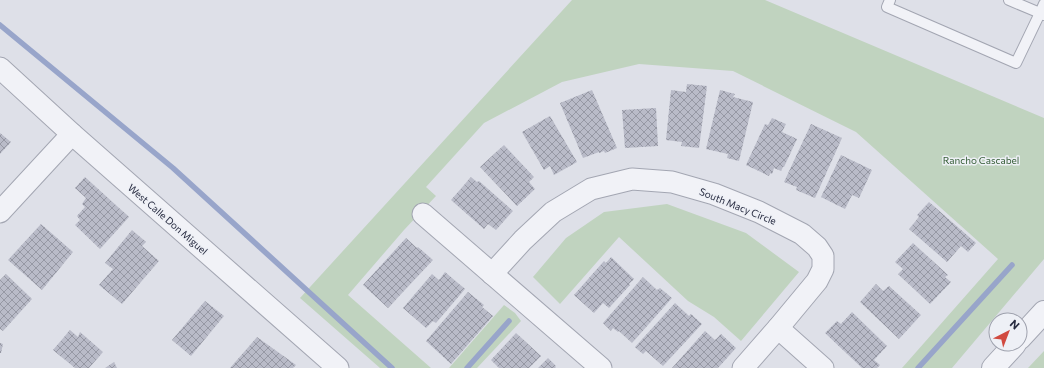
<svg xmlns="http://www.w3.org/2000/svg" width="1044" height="368" viewBox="0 0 1044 368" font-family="Commissioner,sans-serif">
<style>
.green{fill:#c0d3bf}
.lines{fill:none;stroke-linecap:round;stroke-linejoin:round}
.stream{stroke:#98a5ca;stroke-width:5.5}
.building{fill:url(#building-cross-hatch)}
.service-casing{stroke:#a3a6b2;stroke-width:12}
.minor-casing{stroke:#a3a6b2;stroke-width:23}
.tertiary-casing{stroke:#a3a6b2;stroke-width:24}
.service{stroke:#f1f2f7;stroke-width:10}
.minor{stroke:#f1f2f7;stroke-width:21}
.tertiary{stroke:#f1f2f7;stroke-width:22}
.labels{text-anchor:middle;stroke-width:3;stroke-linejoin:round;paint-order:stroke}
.park-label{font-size:10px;fill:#345c35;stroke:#eef0f6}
.street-label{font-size:10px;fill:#272b40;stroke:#eef0f6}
</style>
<defs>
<pattern id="building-cross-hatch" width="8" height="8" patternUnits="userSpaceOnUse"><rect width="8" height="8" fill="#b9bbc8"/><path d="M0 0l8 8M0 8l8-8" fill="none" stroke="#9698a4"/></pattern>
</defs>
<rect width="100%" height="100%" fill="#dee0e8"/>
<!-- green -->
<g class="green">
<path d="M572 0H765L1044 118V259L952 368H902L998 259 856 132 733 71 639 64 562 82 484 123 426 187 436 196 404 230 348 295 431 368H380L300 298Z"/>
<path d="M667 204 746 233 799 272 741 341 714 317 688 301 619 237 560 304 533 277 566 238 604 212Z"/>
<path d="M504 305 515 313 521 321 477 368H449Z"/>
<path d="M1044 351V368H1028Z"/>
</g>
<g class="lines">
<!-- stream -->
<g class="stream">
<path d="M0 25 173 168 392 368"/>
<path d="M467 368 509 321"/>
<path d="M918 368 1012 265"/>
</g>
</g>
<!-- building -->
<g class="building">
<path d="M687 84 707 86 699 148 681 146 682 142 666 140 671 90 686 92Z"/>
<path d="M592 90 617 148 605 153 604 151 599 153V152L583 158 560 103Z"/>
<path d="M720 90 735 94 733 97 753 102 739 161 727 158 728 154 706 149Z"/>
<path d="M656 108 658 146 625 148 622 110Z"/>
<path d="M550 116 577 162 554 175 550 166 544 170 522 132Z"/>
<path d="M772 118 786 124 782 132 797 139 784 167H783L781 171 774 168 772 174 770 173 769 176 746 165 765 124 768 125Z"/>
<path d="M811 124 842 138 815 198 796 190 797 187 784 182Z"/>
<path d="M0 133 11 142 0 154Z"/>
<path d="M504 145 534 177 529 182 535 189 517 206 480 167Z"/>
<path d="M841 155 872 170 859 198 852 195 845 209 821 197Z"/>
<path d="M85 177 129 217 100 249 75 225 80 220 77 216 85 207 82 204 86 198 75 188Z"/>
<path d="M471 177 477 182 479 181 513 211 496 230 488 224 484 229 451 200Z"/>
<path d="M929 202 976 243 968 252 961 246 947 262 909 229 919 217 917 215Z"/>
<path d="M41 224 73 252 42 290 8 260Z"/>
<path d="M132 230 146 242 142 246 159 261 122 304 99 285 113 269 105 263Z"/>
<path d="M406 238 417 248 418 247 433 260 388 308 363 285Z"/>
<path d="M913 243 948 275 945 277 951 282 930 304 898 274 903 269 895 262Z"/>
<path d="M611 257 634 279 629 284 630 285 609 308 603 303 594 313 574 295 604 261 606 263Z"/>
<path d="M445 272 465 289 436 323 433 321 426 328 403 308 432 274 439 280Z"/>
<path d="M6 274 32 299 3 331 0 329V280Z"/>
<path d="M643 277 657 290 660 288 672 298 632 343 619 331 618 332 613 328 611 331 603 323Z"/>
<path d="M876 284 883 291 889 286 921 315 899 339 860 302Z"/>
<path d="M468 292 484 305 482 307 493 316 451 364 426 341Z"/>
<path d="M205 301 224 316 191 356 172 340Z"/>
<path d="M675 303 689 316 691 314 702 324 663 366 646 351 643 354 635 347Z"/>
<path d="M852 312 887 346 874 360 880 365 877 368H862L825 333 837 321 841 324Z"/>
<path d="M70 330 78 337 80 332 103 352 89 368H75L53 350Z"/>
<path d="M705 331 715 340 721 334 736 348 718 368H672Z"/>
<path d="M516 333 541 356 529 368H499L491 360Z"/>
<path d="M257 337 296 365 293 368H230Z"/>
<path d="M0 343 3 344 1 353H0Z"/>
<path d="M548 358 556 366 555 367 556 368H538Z"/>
<path d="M114 362 117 368H105Z"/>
</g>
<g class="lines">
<!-- service casing -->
<g class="service-casing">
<g id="service">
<path d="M890 0 887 7 1016 63 1040 13 1009 0"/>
<path d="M1044 4 1040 13 1044 15"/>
</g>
</g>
<!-- minor casing -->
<g class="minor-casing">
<g id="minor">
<path d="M0 68 72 134 338 368"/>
<path d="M0 212 72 134"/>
<path d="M423 214 601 368"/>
<path d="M492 274 523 240 553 212 591 189 632 179 672 182 714 194 759 212 802 234 817 247 823 256V269L817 281 778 328"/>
<path d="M743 368 778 328 823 368"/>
</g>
</g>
<!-- tertiary casing -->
<g class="tertiary-casing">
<g id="tertiary">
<path d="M1020 338 1044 312"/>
<path d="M993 368 1015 344"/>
</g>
</g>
<!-- service -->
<use href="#service" class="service"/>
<!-- minor -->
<use href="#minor" class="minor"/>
<!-- tertiary -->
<use href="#tertiary" class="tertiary"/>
</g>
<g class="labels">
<!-- park labels -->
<g class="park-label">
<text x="981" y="164">Rancho Cascabel</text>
</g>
<!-- street labels -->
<g class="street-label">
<text transform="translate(738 206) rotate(22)" y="4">South Macy Circle</text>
<text transform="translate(168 219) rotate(41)" y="4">West Calle Don Miguel</text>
</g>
</g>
<!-- north arrow -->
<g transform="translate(1008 332) rotate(42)"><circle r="19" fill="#eef0f6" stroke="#9ea1ad"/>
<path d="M0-3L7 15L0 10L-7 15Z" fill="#d14a40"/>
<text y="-6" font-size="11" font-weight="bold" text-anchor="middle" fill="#272b40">N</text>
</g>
</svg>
